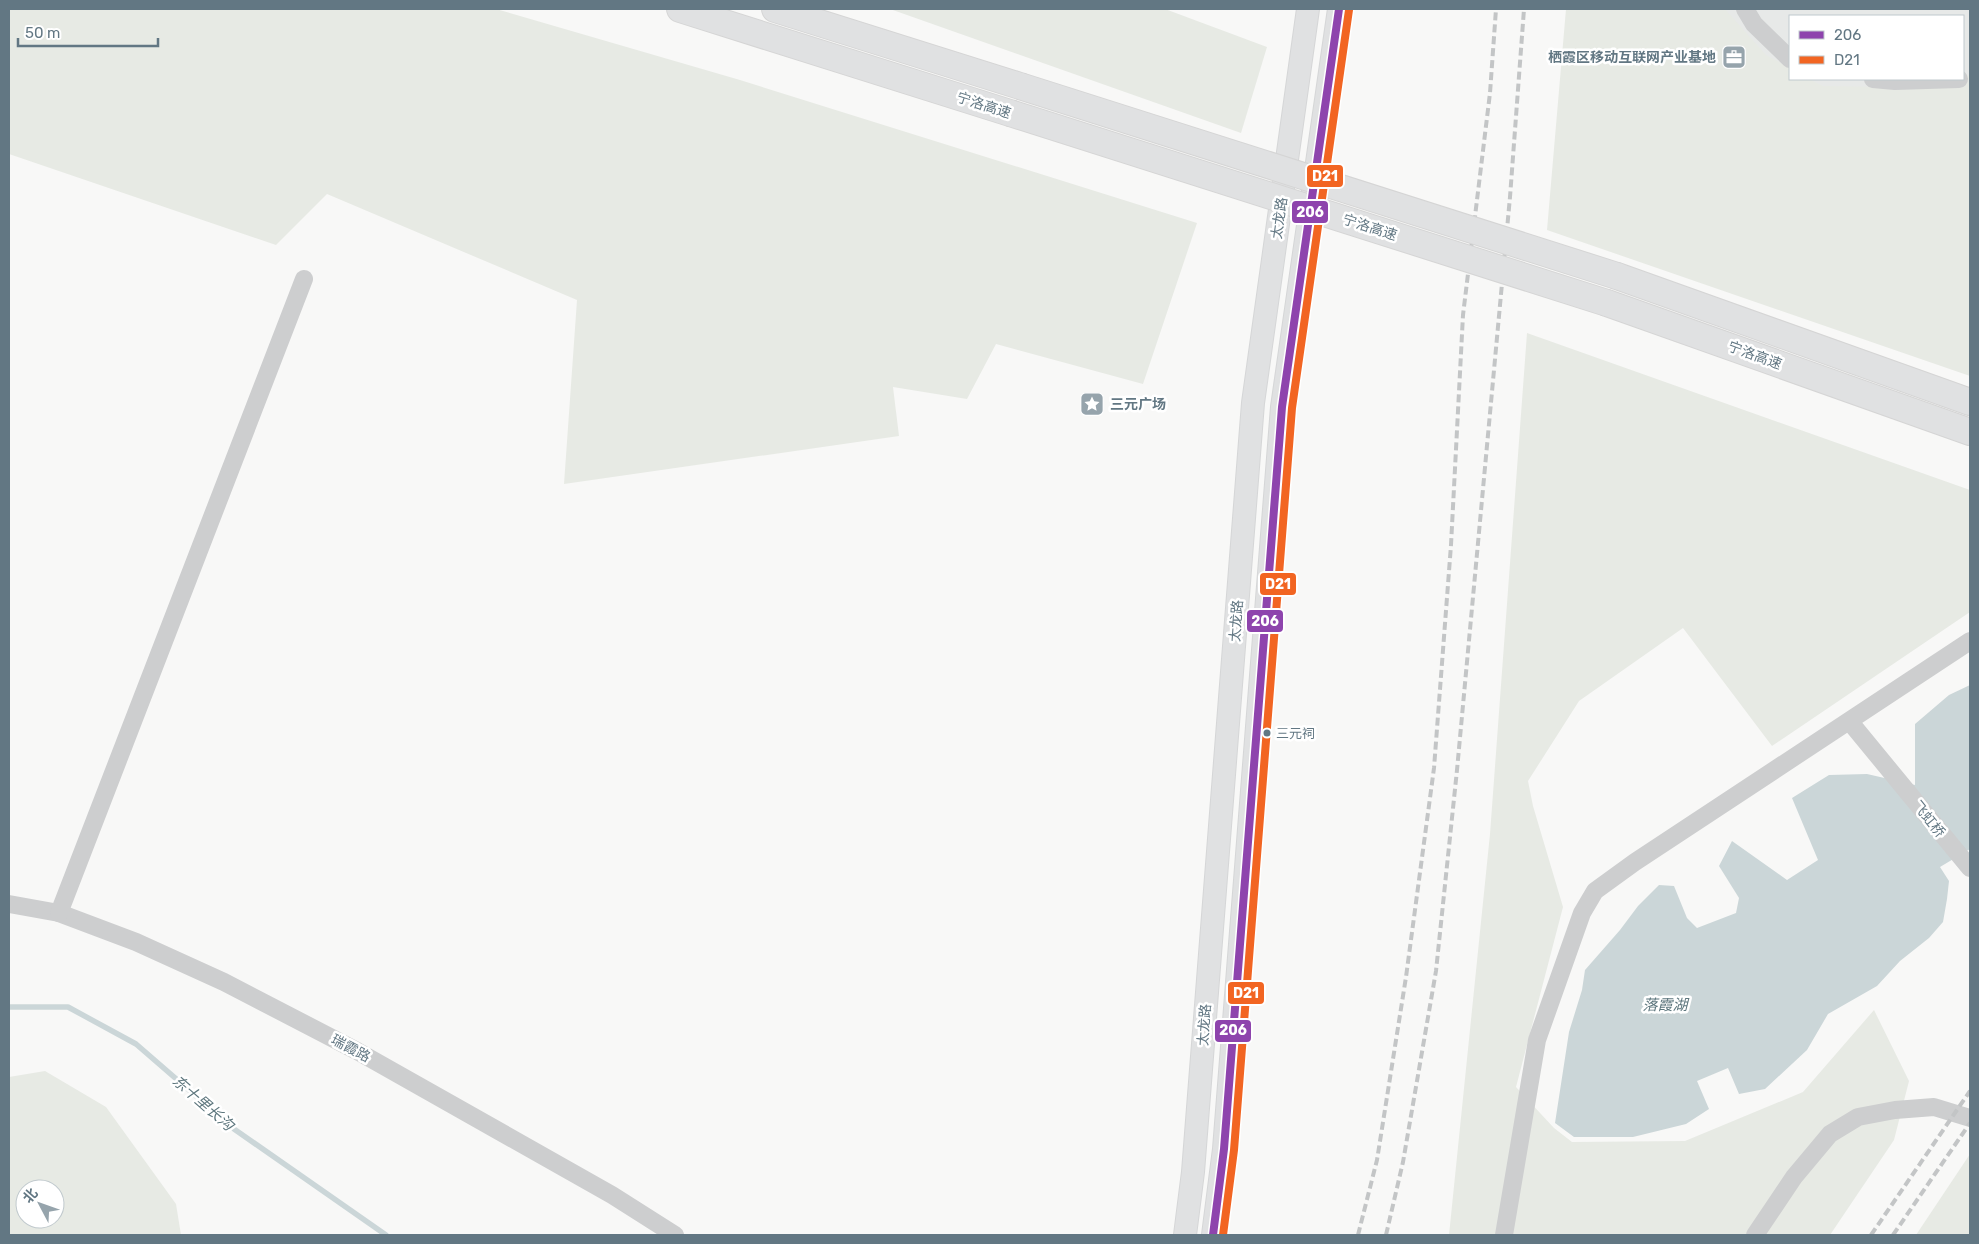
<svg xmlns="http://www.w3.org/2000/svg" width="1979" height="1244" viewBox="0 0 1979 1244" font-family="Rubik,'Noto Sans SC',sans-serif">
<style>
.built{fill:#e7e9e8;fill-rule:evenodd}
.green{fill:#e7eae4;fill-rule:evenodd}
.water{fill:#cbd6d8}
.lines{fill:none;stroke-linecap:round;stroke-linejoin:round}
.stream{stroke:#cbd6d8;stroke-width:5.5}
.major-casing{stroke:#d5d6d7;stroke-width:24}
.highway-casing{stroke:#d5d5d5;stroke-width:28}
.minor{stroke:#cdcecf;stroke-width:18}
.major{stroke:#e0e1e2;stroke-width:22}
.highway{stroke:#e0e1e2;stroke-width:26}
.rail{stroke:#c3c5c6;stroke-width:4;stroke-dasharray:8 4;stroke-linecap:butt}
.highway-bridge-casing{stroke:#d5d5d5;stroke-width:28;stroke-linecap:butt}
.highway-bridge{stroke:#e0e1e2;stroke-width:26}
.bus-1-casing{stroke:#fff;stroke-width:11}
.bus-2-casing{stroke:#fff;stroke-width:11}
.bus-1{stroke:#8e44ad;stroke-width:8}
.bus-2{stroke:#f26522;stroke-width:8}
.bus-dot{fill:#627783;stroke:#fff;stroke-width:2}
.labels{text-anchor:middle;stroke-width:5;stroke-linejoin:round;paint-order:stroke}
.bus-label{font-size:13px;fill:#627783;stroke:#fff;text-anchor:start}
.poi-label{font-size:14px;font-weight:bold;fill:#627783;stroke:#fff;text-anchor:end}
.street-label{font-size:14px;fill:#627783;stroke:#fff}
.water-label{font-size:15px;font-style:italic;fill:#5d767d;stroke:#fff}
.line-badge{stroke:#fff;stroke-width:2}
.badge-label{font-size:14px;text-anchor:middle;font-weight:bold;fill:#fff}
</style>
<rect width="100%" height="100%" fill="#f8f8f7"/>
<!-- built -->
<path class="built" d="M1658 9H1970V85L1890 95 1700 77ZM1790 16H1963V79H1790Z"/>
<!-- green -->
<g class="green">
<path d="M9 9H496L740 80 1197 223 1143 384 996 344 967 399 893 387 899 436 564 484 577 300 327 194 276 245 9 154Z"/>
<path d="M890 9H1165L1267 47 1241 133Z"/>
<path d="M1566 9H1725L1766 55 1790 68V79H1809L1823 86 1890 87 1970 75V376L1547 230Z"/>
<path d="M1527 333 1970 490V612L1772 746 1683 628 1579 701 1528 781 1533 806 1563 907 1516 1087 1554 1128 1572 1142 1685 1141 1803 1092 1874 1010 1909 1081 1894 1140 1830 1235H1449L1490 834Z"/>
<path d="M45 1071 106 1107 176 1204 181 1235H9V1077ZM25 1189H55V1219H25Z"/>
<path d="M1970 1154V1235H1916Z"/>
</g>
<!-- water -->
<path class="water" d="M1970 685V849L1940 867 1949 881 1947 899 1943 922 1929 938 1900 961 1877 986 1828 1014 1807 1050 1765 1089 1739 1094 1728 1068 1697 1081 1709 1109 1686 1124 1633 1137H1574L1555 1123 1569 1032 1582 990 1585 970 1620 930 1638 906 1659 885 1674 886 1687 918 1697 928 1736 913 1739 898 1719 866 1732 841 1787 880 1818 860 1792 798 1829 775 1867 774 1915 785V724L1949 695Z"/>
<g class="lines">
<!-- stream -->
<path class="stream" d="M9 1007H68L136 1044 234 1129 386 1235"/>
<!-- major casing -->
<g class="major-casing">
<g id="major">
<path d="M1185 1235 1193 1172 1253 403 1308 9"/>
<path d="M1213 1235 1224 1149 1282 407 1339 9"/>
</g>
</g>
<!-- highway casing -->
<g class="highway-casing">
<g id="highway">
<path d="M680 9 1010 113"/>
<path d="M775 9 1020 86"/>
<path d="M1617 276 1970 402"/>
<path d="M1607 303 1970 432"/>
</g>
</g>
<!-- minor -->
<g class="minor">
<path d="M1745 9 1754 24 1790 59"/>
<path d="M1873 79 1895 81 1959 79"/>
<path d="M1850 722 1970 868"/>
<path d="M9 904 59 913 136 942 224 982 357 1051 612 1195 675 1235"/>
<path d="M59 913 304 279"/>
<path d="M1504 1235 1537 1040 1582 913 1595 891 1635 862 1970 641"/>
<path d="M1755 1235 1794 1177 1830 1134 1858 1117 1895 1110 1934 1107 1970 1118"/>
</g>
<!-- major -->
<use href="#major" class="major"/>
<!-- highway -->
<use href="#highway" class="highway"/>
<!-- rail -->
<g class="rail">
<path d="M1358 1235 1377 1160 1406 977 1434 768 1451 545 1463 315 1490 93 1496 9"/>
<path d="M1386 1235 1403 1162 1436 971 1457 770 1510 197 1524 9"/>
<path d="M1871 1235 1970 1091"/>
<path d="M1893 1235 1970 1123"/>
</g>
<!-- highway-bridge casing -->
<g class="highway-bridge-casing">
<g id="highway-bridge">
<path d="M1020 86 1617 276"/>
<path d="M1010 113 1607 303"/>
</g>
</g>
<!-- highway-bridge -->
<use href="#highway-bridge" class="highway-bridge"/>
<!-- bus-1 casing -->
<g class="bus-1-casing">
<path id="bus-1" d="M1213 1235 1224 1149 1282 407 1339 9"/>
</g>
<!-- bus-2 casing -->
<g class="bus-2-casing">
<path id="bus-2" d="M1223 1235 1234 1150 1292 408 1349 10"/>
</g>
<!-- bus-1 -->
<use href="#bus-1" class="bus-1"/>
<!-- bus-2 -->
<use href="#bus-2" class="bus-2"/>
</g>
<!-- icons -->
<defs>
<g id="office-square" transform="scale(1.25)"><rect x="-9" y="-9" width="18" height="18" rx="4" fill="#96a4ac" stroke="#fff"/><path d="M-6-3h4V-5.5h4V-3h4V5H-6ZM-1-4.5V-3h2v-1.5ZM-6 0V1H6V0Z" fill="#fff"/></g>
<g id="sight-square" transform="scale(1.25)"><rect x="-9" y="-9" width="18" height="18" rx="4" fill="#96a4ac" stroke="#fff"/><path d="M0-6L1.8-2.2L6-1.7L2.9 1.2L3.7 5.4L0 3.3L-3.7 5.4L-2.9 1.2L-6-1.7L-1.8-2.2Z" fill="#fff"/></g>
</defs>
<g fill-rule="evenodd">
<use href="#office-square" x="1734" y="57"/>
<use href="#sight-square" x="1092" y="404"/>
</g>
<!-- markers -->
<circle class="bus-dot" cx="1267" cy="733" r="4.5"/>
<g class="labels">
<!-- bus labels -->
<g class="bus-label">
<text x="1276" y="738">三元祠</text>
</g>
<!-- poi labels -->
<g class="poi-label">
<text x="1716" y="62">栖霞区移动互联网产业基地</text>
<text x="1110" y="409" text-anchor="start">三元广场</text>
</g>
<!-- street labels -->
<g class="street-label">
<text transform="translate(984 105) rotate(18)" y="5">宁洛高速</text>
<text transform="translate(1279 218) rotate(-82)" y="5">太龙路</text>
<text transform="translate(1370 227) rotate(18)" y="5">宁洛高速</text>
<text transform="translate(1755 355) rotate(20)" y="5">宁洛高速</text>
<text transform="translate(1236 621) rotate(-86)" y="5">太龙路</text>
<text transform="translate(1929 819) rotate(51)" y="5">飞虹桥</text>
<text transform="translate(1204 1025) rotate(-86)" y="5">太龙路</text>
<text transform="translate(351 1048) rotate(28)" y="5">瑞霞路</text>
</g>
<!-- water labels -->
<g class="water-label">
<text x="1665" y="1010">落霞湖</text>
<text transform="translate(203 1103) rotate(41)" y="5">东十里长沟</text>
</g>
</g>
<g class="line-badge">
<rect x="1306" y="164" width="38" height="24" rx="5" fill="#f26522"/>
<rect x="1291" y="200" width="38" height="24" rx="5" fill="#8e44ad"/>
<rect x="1259" y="572" width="38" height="24" rx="5" fill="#f26522"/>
<rect x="1246" y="609" width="38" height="24" rx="5" fill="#8e44ad"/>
<rect x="1227" y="981" width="38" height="24" rx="5" fill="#f26522"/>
<rect x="1214" y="1019" width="38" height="24" rx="5" fill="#8e44ad"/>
</g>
<g class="badge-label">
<text x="1325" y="181">D21</text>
<text x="1310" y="217">206</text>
<text x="1278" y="589">D21</text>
<text x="1265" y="626">206</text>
<text x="1246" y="998">D21</text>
<text x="1233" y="1035">206</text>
</g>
<!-- border -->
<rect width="1979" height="1244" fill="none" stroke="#627783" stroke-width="20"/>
<!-- legend -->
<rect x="1789" y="15" width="175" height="65" fill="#ffffff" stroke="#c0c9cd"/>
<rect x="1799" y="31" width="25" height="8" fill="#8e44ad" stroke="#c0c9cd"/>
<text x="1834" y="40" font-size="15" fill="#627783">206</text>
<rect x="1799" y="56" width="25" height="8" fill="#f26522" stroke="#c0c9cd"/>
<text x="1834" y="65" font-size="15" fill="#627783">D21</text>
<!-- north arrow -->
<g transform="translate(40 1204) rotate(311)"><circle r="24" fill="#ffffff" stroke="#c0c9cd"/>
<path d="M0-4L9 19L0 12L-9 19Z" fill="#96a4ac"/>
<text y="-8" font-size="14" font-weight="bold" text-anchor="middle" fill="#627783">北</text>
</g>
<!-- scale -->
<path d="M18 38v8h140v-8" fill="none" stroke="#627783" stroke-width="2.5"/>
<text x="25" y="38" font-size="15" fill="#627783" stroke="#ffffff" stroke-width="4" paint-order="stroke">50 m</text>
</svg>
